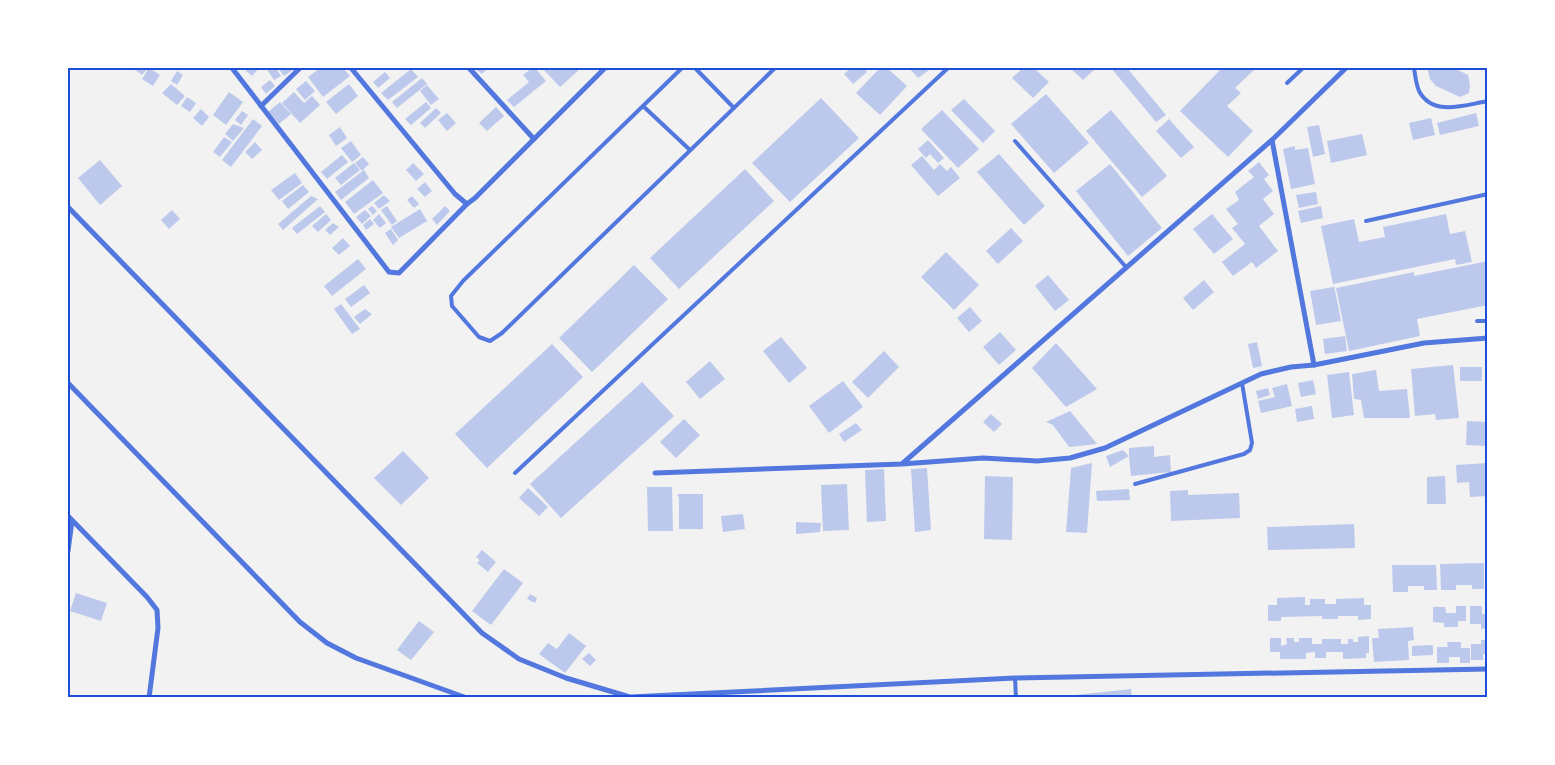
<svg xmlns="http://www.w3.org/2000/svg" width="1555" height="765" viewBox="0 0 1555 765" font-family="'Roboto Serif',serif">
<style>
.building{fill:#bdc9ec}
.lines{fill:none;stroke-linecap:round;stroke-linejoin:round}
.service{stroke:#5277de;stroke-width:4}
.minor{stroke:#5277de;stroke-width:5}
.neatline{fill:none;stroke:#1d4ed8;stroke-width:2}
</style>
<rect width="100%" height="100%" fill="#f2f2f2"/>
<!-- building -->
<g class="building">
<path d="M133 68H148L142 75Z"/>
<path d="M149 68 160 75 153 86 142 79Z"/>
<path d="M245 68H259L252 76 244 69Z"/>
<path d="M266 68H276L281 76 274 80Z"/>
<path d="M278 68H292L293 70 284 76Z"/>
<path d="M320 68H343L350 76 323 97 308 77Z"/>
<path d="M474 68H488L482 74Z"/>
<path d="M532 68H535L546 81 514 107 507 100 529 82 523 75Z"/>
<path d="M545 68H581L560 87 543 69Z"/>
<path d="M851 68H864L867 72 853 84 844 74Z"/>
<path d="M880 68H887L907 86 880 115 856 93Z"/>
<path d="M909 68H932L918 78Z"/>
<path d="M1023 68H1034L1049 82 1033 98 1012 78Z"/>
<path d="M1070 68H1096L1083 80Z"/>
<path d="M1111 68H1127L1166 115 1156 122Z"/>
<path d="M1222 68H1256L1235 88 1241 93 1227 106 1253 131 1228 157 1180 111Z"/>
<path d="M1427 68H1454L1468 75 1470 85 1469 93 1460 97 1436 86 1430 79Z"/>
<path d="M411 69 418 77 388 100 381 93Z"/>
<path d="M177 71 183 75 177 85 171 81Z"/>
<path d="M385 72 390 78 378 88 373 82Z"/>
<path d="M422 78 427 84 397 108 392 102Z"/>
<path d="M270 80 275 86 266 94 261 87Z"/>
<path d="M306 81 315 91 305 100 296 89Z"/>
<path d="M171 84 185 96 177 105 162 93Z"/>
<path d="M349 84 358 96 336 114 326 102Z"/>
<path d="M427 85 439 99 431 105 420 91Z"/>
<path d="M229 92 243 102 226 125 213 115Z"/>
<path d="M294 92 304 103 312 96 320 105 300 123 282 103Z"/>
<path d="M1046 94 1089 143 1054 173 1011 124Z"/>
<path d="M187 97 196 103 190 112 181 106Z"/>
<path d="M821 98 859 138 790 202 752 163Z"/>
<path d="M964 99 995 131 983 143 951 110Z"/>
<path d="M280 102 291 114 279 124 268 112Z"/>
<path d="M426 102 431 108 411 125 405 119Z"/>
<path d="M496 107 504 116 487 131 479 123Z"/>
<path d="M436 108 441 113 425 128 420 123Z"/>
<path d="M201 109 209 117 202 126 193 118Z"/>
<path d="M942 110 979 149 958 168 921 129Z"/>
<path d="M1111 110 1167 176 1142 197 1086 131Z"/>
<path d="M242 111 248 115 241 125 235 120Z"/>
<path d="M447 113 456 123 447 131 438 120Z"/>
<path d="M1476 113 1479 126 1440 135 1437 123Z"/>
<path d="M1431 118 1435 135 1413 140 1409 123Z"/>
<path d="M253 119 262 126 231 167 222 160Z"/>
<path d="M1169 119 1194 147 1181 158 1156 131Z"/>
<path d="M233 124 244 128 233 141 225 134Z"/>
<path d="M1319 125 1325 154 1313 157 1307 127Z"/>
<path d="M340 127 347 138 336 146 329 135Z"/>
<path d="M1362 134 1367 155 1331 163 1327 141Z"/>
<path d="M224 137 232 142 220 157 213 152Z"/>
<path d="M928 140 944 158 938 163 930 154 926 158 918 149Z"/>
<path d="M351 141 361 155 352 162 341 148Z"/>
<path d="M255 142 262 150 252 159 245 152Z"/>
<path d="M1295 146V150L1308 148 1315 184 1291 189 1283 149Z"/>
<path d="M999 154 1045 206 1024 225 977 172Z"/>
<path d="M342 155 348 162 327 179 321 172Z"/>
<path d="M922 156 934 170 940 164 947 171 951 167 960 178 938 196 911 165Z"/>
<path d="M363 157 369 164 362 171 355 163Z"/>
<path d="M100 160 122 186 100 205 78 178Z"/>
<path d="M1259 162 1269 175 1264 179 1273 191 1263 199 1274 214 1259 226 1278 251 1256 268 1252 262 1233 276 1222 262 1245 244 1232 228 1238 224 1226 209 1239 200 1235 192 1254 177 1248 171Z"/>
<path d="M354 163 360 170 341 185 335 178Z"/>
<path d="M413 163 424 174 416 181 406 170Z"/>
<path d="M1110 164 1162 228 1128 256 1076 191Z"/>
<path d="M745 169 774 201 679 289 650 258Z"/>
<path d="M364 170 369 178 341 200 335 192Z"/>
<path d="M295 173 302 183 279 200 271 190Z"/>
<path d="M373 180 383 193 354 214 345 202Z"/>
<path d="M425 182 432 191 425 197 417 189Z"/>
<path d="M303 185 309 192 288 209 282 201Z"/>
<path d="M1316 192 1318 204 1299 208 1296 195Z"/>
<path d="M384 195 390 201 379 209 374 203Z"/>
<path d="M311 196 318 199 283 230 278 224Z"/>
<path d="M412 196 419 204 414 208 407 200Z"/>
<path d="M320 206 325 212 297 234 292 228Z"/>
<path d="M372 206 377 211 373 215 368 209Z"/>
<path d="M387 206 397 221 392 225 381 210Z"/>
<path d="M445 206 450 211 437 225 432 219Z"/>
<path d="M1321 206 1323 218 1301 223 1298 211Z"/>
<path d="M420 209 427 221 399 238 391 227Z"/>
<path d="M172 210 180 219 169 229 161 220Z"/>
<path d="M365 210 371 216 362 224 356 217Z"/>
<path d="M326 214 331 220 318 232 312 226Z"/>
<path d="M379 214 386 223 380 228 373 220Z"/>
<path d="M1212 214 1233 239 1214 254 1193 229Z"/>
<path d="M1446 214 1450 234 1465 231 1472 262 1456 265 1455 259 1333 284 1321 226 1354 219 1359 242 1385 237 1383 227Z"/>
<path d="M370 219 374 224 366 230 363 225Z"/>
<path d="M333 223 339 227 330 235 325 230Z"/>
<path d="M1011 228 1023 241 998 264 986 251Z"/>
<path d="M391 229 398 240 393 245 385 233Z"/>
<path d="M343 238 350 246 339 255 332 248Z"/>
<path d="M946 252 979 285 954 310 921 277Z"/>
<path d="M358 259 366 269 332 296 324 286Z"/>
<path d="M1488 261V305L1417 319 1420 336 1349 351 1336 288 1414 272V276Z"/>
<path d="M634 265 668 299 592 372 559 338Z"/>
<path d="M1048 275 1069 300 1055 311 1035 286Z"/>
<path d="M1204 280 1214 292 1193 310 1183 298Z"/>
<path d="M364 285 370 293 351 307 345 299Z"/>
<path d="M1334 285 1341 321 1316 325 1310 291 1334 287Z"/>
<path d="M341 304 360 329 352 334 334 309Z"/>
<path d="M970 307 982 321 969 332 957 318Z"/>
<path d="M365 309 372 314 360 324 354 317Z"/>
<path d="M1000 332 1016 350 999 365 983 347Z"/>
<path d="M1345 336 1347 351 1325 354 1323 339Z"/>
<path d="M781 337 807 368 789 383 763 351Z"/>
<path d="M1257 342 1262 366 1253 368 1248 344Z"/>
<path d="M1056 343 1097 389 1066 407 1032 368Z"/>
<path d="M552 344 583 377 487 468 455 434Z"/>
<path d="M884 351 899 367 868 398 852 382Z"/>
<path d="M710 361 725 379 700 399 686 382Z"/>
<path d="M1453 365 1459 418 1436 420 1435 414 1415 416 1411 369Z"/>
<rect x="1460" y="367" width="22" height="14"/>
<path d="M1376 370 1379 391 1407 389 1410 418H1364L1361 400 1354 399 1352 374Z"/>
<path d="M1349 372 1354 415 1332 418 1327 375Z"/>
<path d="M1313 380 1316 394 1301 397 1298 383Z"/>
<path d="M843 381 863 407 829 433 809 406Z"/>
<path d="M642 382 674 416 561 518 530 484Z"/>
<path d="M1287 384 1292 406 1261 413 1258 401 1275 397 1272 388Z"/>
<path d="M1268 388 1270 395 1258 399 1256 391Z"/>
<path d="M1312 406 1314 419 1297 422 1295 409Z"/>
<path d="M1070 411 1097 444 1069 447 1053 425 1046 422Z"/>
<path d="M991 414 1002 424 994 432 983 422Z"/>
<path d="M684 419 700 435 676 458 660 442Z"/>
<path d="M1467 421 1488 422V446L1466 445Z"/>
<path d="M856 423 862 430 844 442 839 434Z"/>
<path d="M1154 446V457L1170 455 1171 472 1131 476 1129 456 1110 467 1106 456 1123 450 1129 456V448Z"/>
<path d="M403 451 429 478 401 505 374 478Z"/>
<path d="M1092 463 1087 533 1066 532 1071 468Z"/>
<path d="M1488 463V496L1470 497 1469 482 1457 483 1456 465Z"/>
<path d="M927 468 931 530 915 532 911 469Z"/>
<path d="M884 469 886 521 867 522 865 470Z"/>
<path d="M985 476 1013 477 1012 540 984 539Z"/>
<path d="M1445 476 1446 504H1427V477Z"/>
<path d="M847 484 849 530 823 531 821 485Z"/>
<path d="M647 487H672L673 531H648Z"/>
<path d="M528 488 548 507 539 516 519 498Z"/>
<path d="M1129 489 1130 500 1097 501 1096 491Z"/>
<path d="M1188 490V495L1239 493 1240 518 1171 521 1170 491Z"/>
<path d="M677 494H703V529H679V498Z"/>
<path d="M743 514 745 529 723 532 721 516Z"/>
<path d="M796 522 821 523 820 532 796 534Z"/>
<path d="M1354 524 1355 548 1268 550 1267 527Z"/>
<path d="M482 550 496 562 488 572 477 563 480 560 476 557Z"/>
<path d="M1484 563V589H1472V585H1456V590H1441L1440 564Z"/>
<path d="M1392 565H1436L1437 590H1424V586H1408V592H1393Z"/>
<path d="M504 569 523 583 491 625 472 611Z"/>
<path d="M76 593 107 603 101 621 70 611Z"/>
<path d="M530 594 537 598 535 603 527 599Z"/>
<path d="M1305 597V605H1310V599H1325V604H1336V599L1364 598V605H1371V619L1358 620V616H1338V619H1322V616L1281 617V621H1268V605H1277V598Z"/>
<path d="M1456 606H1466V621H1458V627H1444V623L1433 622V607H1445L1446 613H1456Z"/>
<path d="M1470 606H1482V614H1488V628L1481 629V624H1470Z"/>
<path d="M419 621 434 632 411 660 397 650Z"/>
<path d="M1413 627 1414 640 1408 641 1409 660 1374 662 1372 638H1379L1378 629Z"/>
<path d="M569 633 586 646 565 673 539 654 548 643 557 649Z"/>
<path d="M1369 636V653H1366V658L1343 659V652H1326V658H1315V652L1306 653V659H1280V652H1270V638H1281V646L1287 644 1286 638H1294V642H1299V638H1312V644H1322V639H1341V644H1348V639H1353V642H1358V637Z"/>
<path d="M1481 640H1488V654H1483V660H1471V644H1481Z"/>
<path d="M1447 642H1461V648H1470V663H1460V657H1449V663H1437V647H1448Z"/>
<path d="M1433 645V655L1412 656V646Z"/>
<path d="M589 653 596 660 590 666 582 659Z"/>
<path d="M1131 689 1132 698H1066V696Z"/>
</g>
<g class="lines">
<!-- service -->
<g class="service">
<path d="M682 68 463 281 451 296 452 306 479 337 490 341 502 333 775 68"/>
<path d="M695 68 734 108"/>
<path d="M1414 68C1415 75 1416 84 1419 91 1433 117 1464 105 1488 101"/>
<path d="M1287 83 1303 68"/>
<path d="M643 106 690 150"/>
<path d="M1015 141 1126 267"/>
<path d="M1366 221 1488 194"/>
<path d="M1477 321H1488"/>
<path d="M515 473 948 68"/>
<path d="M1135 484 1244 454 1250 450 1252 443 1242 383"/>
<path d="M1015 678 1016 698"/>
</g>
<!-- minor -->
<g class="minor">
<path d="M232 68 389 272 399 273 467 204"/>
<path d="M351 68 455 194 467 204 475 198 605 68"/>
<path d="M469 68 534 139"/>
<path d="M261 106 300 68"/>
<path d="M1272 140 1314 365"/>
<path d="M68 207 482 633 519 659 566 678 630 697 1015 678 1488 669"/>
<path d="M68 383 300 622 327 643 356 658 467 698"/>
<path d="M903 463 1272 140 1346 68"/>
<path d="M655 473 902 464 983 458 1037 461 1070 458 1105 448 1261 374 1291 367 1314 365 1424 343 1488 338"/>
<path d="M68 516 147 597 157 610 158 628 149 698"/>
<path d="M68 551 72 521"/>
</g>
</g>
<!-- border -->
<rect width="1555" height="765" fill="none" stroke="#ffffff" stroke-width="138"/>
<rect x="69" y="69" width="1417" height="627" class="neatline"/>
</svg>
